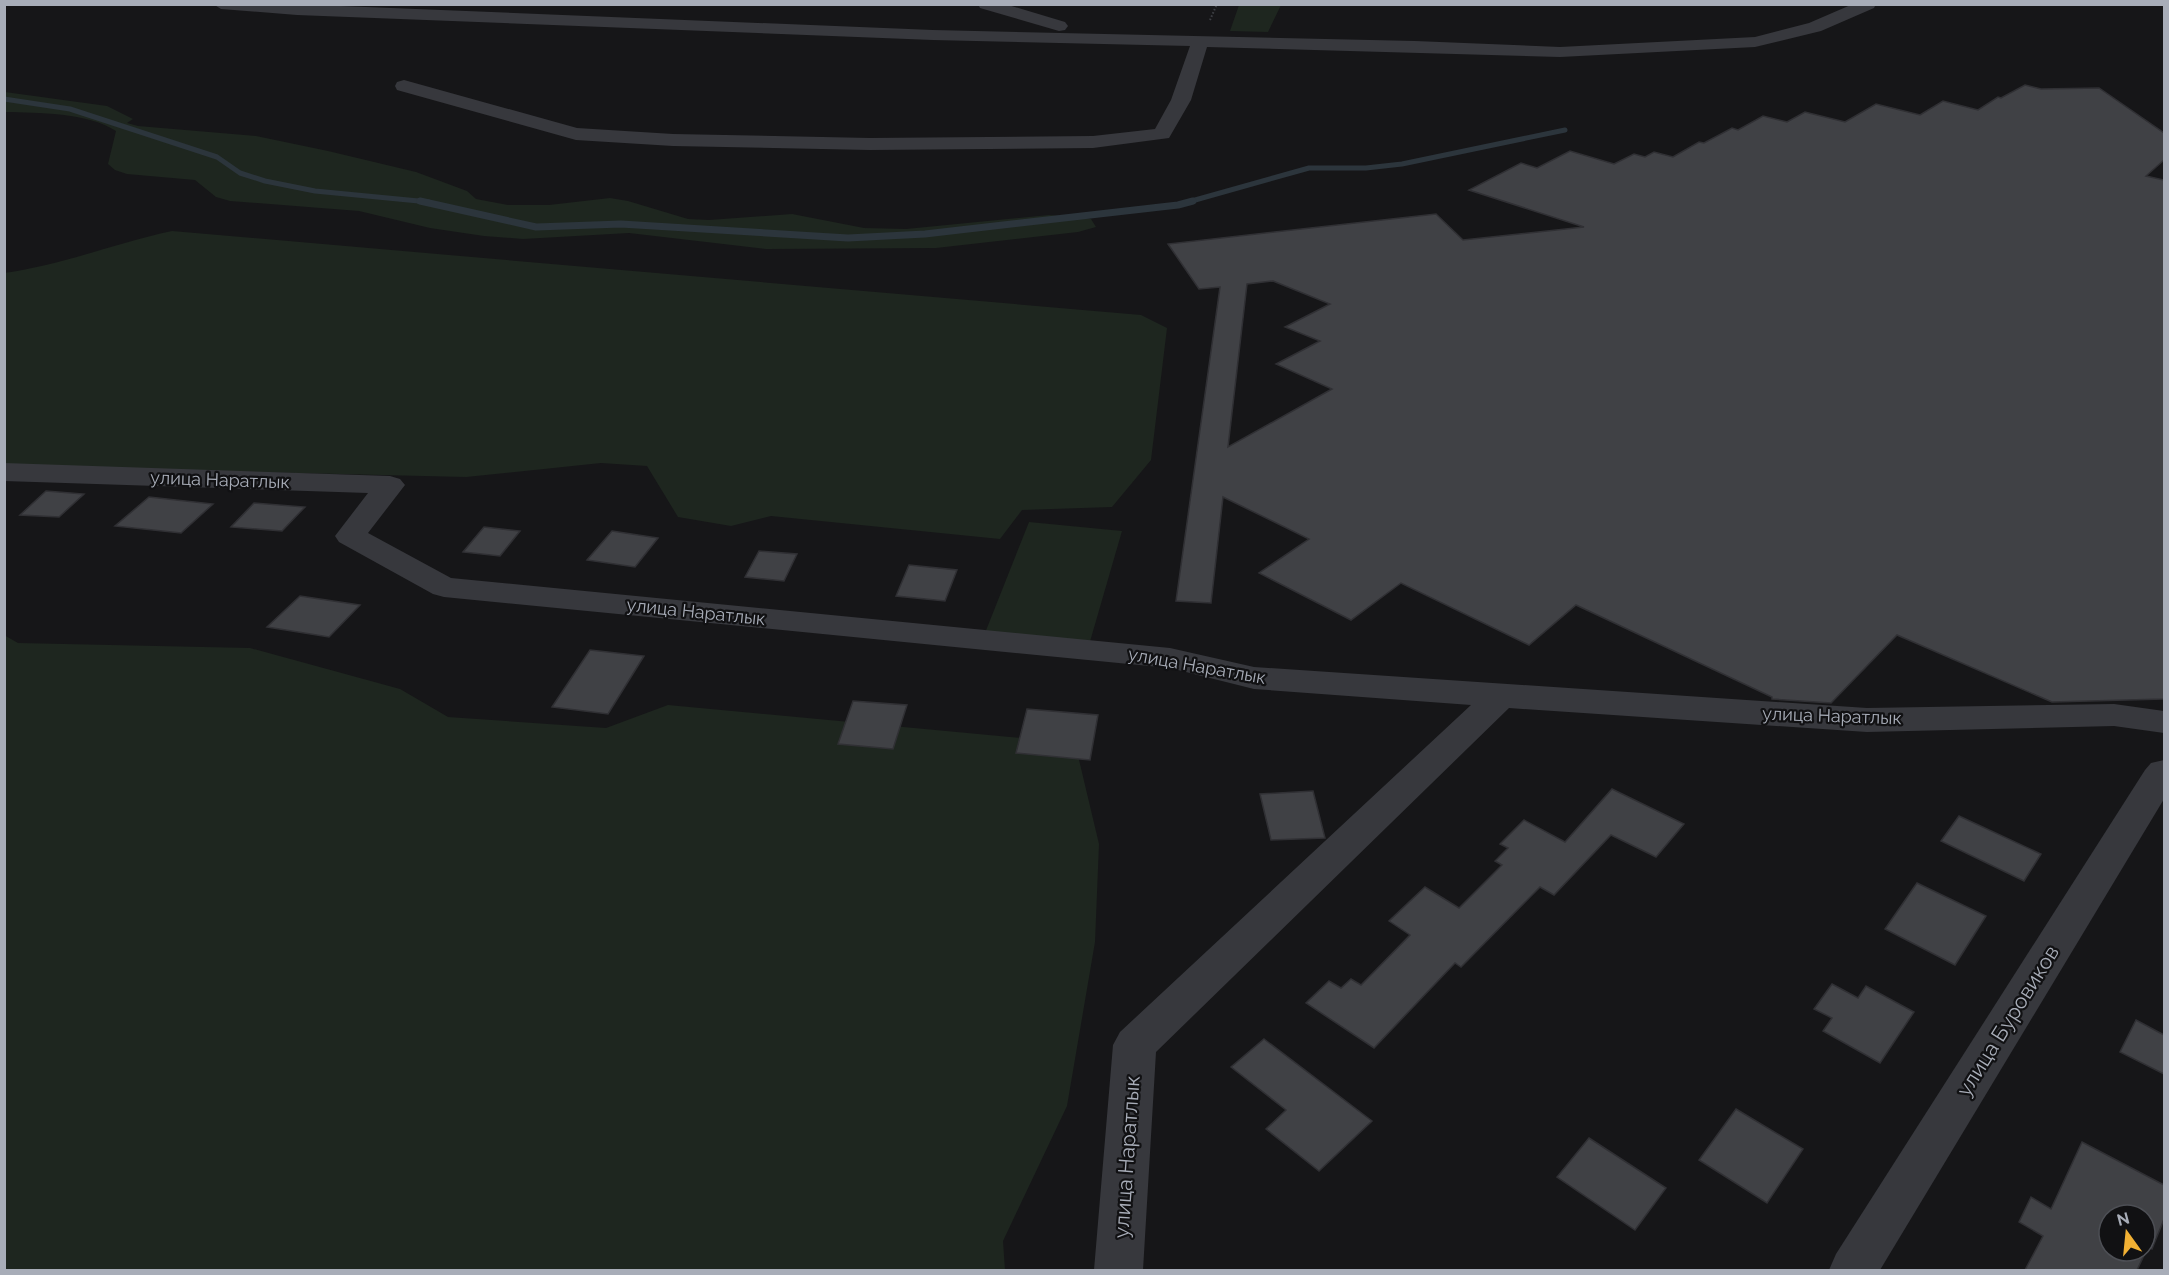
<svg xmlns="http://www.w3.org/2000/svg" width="2169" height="1275" viewBox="0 0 2169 1275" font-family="Raleway,sans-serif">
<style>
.green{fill:#1e261f}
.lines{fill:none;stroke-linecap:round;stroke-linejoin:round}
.stream-far1{stroke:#2c353c;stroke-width:5}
.stream{stroke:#2c353c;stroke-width:7}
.building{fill:#404145;stroke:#303034;stroke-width:1.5;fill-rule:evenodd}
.path{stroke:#3d3f44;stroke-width:2;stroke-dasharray:1.5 2;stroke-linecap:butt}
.minor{fill:#37383d;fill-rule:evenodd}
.labels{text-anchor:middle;stroke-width:4.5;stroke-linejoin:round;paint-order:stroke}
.street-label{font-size:18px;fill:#a8adb8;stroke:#111113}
.near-street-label{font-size:21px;fill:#a8adb8;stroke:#111113}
</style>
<rect width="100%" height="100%" fill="#161618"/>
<!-- green -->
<g class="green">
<path d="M1239 5V4L1281 5 1268 32 1230 31Z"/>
<path d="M5 92 107 106 133 119 127 123 138 126 256 136 328 151 416 172 467 191 476 199 508 205H549L610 198 628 201 688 219 709 220 792 214 864 228 906 229 1049 215 1091 219 1096 227 1078 232 936 248 766 249 629 233 523 239 484 236 430 228 359 211 230 201 216 197 195 180 127 174 115 170 108 164 116 131C87 112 38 113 5 112Z"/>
<path d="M172 231 1141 315 1167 328 1151 460 1112 507 1022 510 1000 539 771 516 731 526 678 517 647 466 601 463 466 477 5 466 4 273C62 265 116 243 172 231Z"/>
<path d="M1029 522 1122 531 1089 645 985 633Z"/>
<path d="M4 635 18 643 250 648 400 689 448 717 606 728 668 705 1075 743 1099 844 1095 942 1067 1106 1003 1241 1005 1270H5Z"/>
</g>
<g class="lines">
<!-- stream-far1 -->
<g class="stream-far1">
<path d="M4 99 70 109 217 157 240 173 265 181 315 191 429 202"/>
<path d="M1188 202 1309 168H1366L1402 164 1565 130"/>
</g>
<!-- stream -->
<path class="stream" d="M420 201 536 227 621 224 848 238 925 234 1178 205 1193 201"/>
</g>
<!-- building -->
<g class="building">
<path d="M2025 85 2041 89 2099 88 2164 133V160L2146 176 2164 180V699L2052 702 1897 635 1831 703 1772 699V697L1576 605 1529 645 1401 583 1351 620 1259 573 1309 539 1223 497 1211 603 1176 601 1220 287 1199 289 1168 244 1436 214 1463 240 1584 227 1469 190 1521 163 1537 168 1570 151 1614 164 1634 154 1645 157 1654 152 1673 157 1699 142 1704 143 1732 128 1738 130 1763 116 1787 122 1805 112 1845 122 1876 104 1920 115 1943 101 1978 110 1998 97 2001 98ZM1273 281 1330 304 1285 327 1320 341 1276 364 1332 389 1228 447 1247 284Z"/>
<path d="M46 491 84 494 59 517 20 515Z"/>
<path d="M149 497 213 504 181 533 115 526Z"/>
<path d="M254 503 305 507 282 531 231 527Z"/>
<path d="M484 527 520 531 500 556 463 552Z"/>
<path d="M612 531 658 538 635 567 587 560Z"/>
<path d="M759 551 797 554 784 581 745 577Z"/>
<path d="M909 565 957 570 945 601 896 596Z"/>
<path d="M300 596 360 605 329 637 267 627Z"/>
<path d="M590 650 644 656 608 714 552 707Z"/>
<path d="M853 701 907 705 893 749 838 744Z"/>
<path d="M1027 709 1098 715 1090 760 1016 753Z"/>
<path d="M1612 789 1684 824 1656 857 1611 835 1554 895 1540 887 1461 967 1455 963 1374 1048 1306 1003 1329 981 1341 988 1351 979 1361 985 1410 935 1389 921 1425 887 1459 908 1502 865 1495 861 1508 848 1500 844 1524 820 1565 842Z"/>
<path d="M1313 791 1325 838 1271 840 1260 794Z"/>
<path d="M1959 816 2041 854 2024 881 1941 841Z"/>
<path d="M1917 883 1986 916 1955 965 1885 929Z"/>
<path d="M1832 984 1858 998 1866 986 1914 1012 1880 1063 1823 1031 1832 1018 1814 1009Z"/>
<path d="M2136 1020 2164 1035V1074L2120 1052Z"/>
<path d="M1264 1039 1372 1121 1319 1171 1266 1129 1286 1110 1231 1067Z"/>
<path d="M1736 1109 1803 1149 1767 1203 1699 1160Z"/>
<path d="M1589 1138 1666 1188 1635 1230 1557 1177Z"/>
<path d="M2082 1142 2164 1185V1219L2152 1249 2148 1247 2137 1270H2025L2043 1236 2019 1222 2031 1197 2051 1209ZM2109 1215H2145V1251H2109Z"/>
</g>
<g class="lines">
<!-- path -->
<path class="path" d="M1210 20 1217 4"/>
<!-- minor -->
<g class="minor">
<path d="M213 4H291L933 30 1415 41 1560 47 1755 37 1809 23 1853 4H1876L1874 8 1821 31 1755 47 1560 57 1207 47 1191 100 1169 138 1093 148 870 150 673 146 576 140 397 90 395 86 397 82 404 80 577 128 673 134 870 138 1093 136 1155 129 1171 100 1190 46 933 40 297 15 221 9Z"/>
<path d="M978 4H1005L1065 22 1068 26 1065 30 1059 31 980 8Z"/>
<path d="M4 463 390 476 400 479 405 485 368 533 451 578 1170 648 1254 667 1867 708 2114 704 2164 711V733L2114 726 1867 732 1509 708 1156 1052 1143 1270H1094L1113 1045 1120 1032 1471 705 1254 689 1170 668 444 597 433 594 339 542 335 536 368 493 4 481Z"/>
<path d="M2164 760V799L1880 1270H1829L1836 1254 2145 770 2151 763Z"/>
</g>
</g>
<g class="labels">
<!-- street labels -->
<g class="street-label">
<text transform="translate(220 480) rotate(2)" y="6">улица Наратлык</text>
<text transform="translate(696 612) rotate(6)" y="6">улица Наратлык</text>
<text transform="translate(1197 666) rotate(10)" y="6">улица Наратлык</text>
<text transform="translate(1832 716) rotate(2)" y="6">улица Наратлык</text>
</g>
<!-- near-street labels -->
<g class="near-street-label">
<text transform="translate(2008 1021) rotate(-58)" y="7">улица Буровиков</text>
<text transform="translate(1127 1157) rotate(-86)" y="7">улица Наратлык</text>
</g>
</g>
<!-- border -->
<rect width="2169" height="1275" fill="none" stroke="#a8adb8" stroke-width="12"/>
<!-- north arrow -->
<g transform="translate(2127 1233) rotate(345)"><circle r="28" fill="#111113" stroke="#4d4f55" stroke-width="1.5"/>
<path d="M0-4.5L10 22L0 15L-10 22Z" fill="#f2b134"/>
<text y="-9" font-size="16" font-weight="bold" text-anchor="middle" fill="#a8adb8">N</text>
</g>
</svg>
